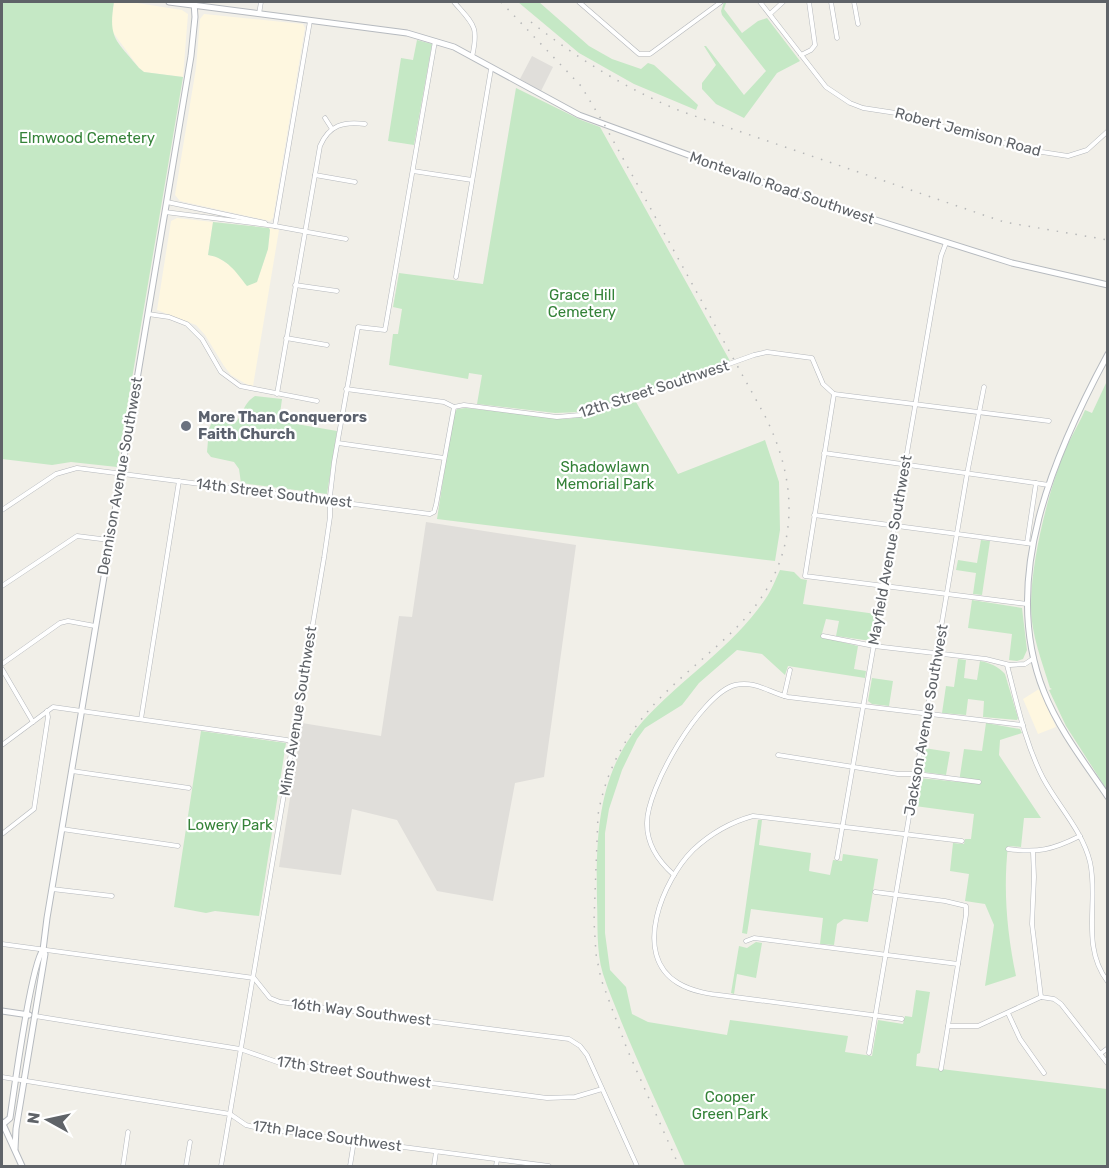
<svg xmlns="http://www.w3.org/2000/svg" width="1109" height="1168" viewBox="0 0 1109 1168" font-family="Rubik,sans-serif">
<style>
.commercial{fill:#fef7e0}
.industrial{fill:#e0deda}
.green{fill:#c5e8c5}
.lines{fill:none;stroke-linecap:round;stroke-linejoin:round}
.street-casing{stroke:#b5b8bc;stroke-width:5}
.secondary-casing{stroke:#b6babf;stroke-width:7}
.street{stroke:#fff;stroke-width:4}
.secondary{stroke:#fff;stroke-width:5}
.rail{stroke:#b6b7b8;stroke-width:1.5;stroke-dasharray:1.5 8;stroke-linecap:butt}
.worship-dot{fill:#6b7280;stroke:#fff;stroke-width:2}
.labels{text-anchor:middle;stroke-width:4.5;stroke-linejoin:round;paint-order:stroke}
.street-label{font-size:15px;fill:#5f6368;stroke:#fff}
.park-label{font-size:15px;fill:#348238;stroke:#fff}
.worship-label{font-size:15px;font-weight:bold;fill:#5b616d;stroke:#fff;text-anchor:start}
</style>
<rect width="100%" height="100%" fill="#f1efe8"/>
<!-- commercial -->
<g class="commercial">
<path d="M114 2H131L182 10 188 14 183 77 144 72 139 68 112 31 111 21Z"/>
<path d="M204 14 303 24 305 28 273 218 270 221 180 201 175 195 196 68 200 19Z"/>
<path d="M177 218 213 222 208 255 217 257 257 282 268 249 270 231 269 228 279 230 253 386 246 384 231 375 224 366 205 335 196 325 157 310 171 221Z"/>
<path d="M1039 689 1056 727 1038 734 1023 699Z"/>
</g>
<!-- industrial -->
<g class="industrial">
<path d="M532 56 553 67 541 91 520 79Z"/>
<path d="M426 522 576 545 544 777 515 783 493 901 437 891 397 820 352 809 341 875 279 867 302 723 381 736 399 616 412 617Z"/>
</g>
<!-- green -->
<g class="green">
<path d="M2 2H114C108 39 116 40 139 68L144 72 183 77 117 467 71 462 52 465 2 459Z"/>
<path d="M518 2H539L589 46 612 59 641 69 648 63 654 65 698 105 696 110 634 84 579 53Z"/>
<path d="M724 2 726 3 724 9 742 33 758 21 767 18 800 61 777 73 744 118 716 104 702 89V83L716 65 704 46H706L744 95 766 71 722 15 721 11Z"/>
<path d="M417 40 432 44 414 145 388 141 401 58 413 60Z"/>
<path d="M516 88 581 120 600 127 730 361 633 396 581 412 555 413 477 404 482 375 469 373 468 379 389 365 393 334H398L402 309 393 307 399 273 483 284Z"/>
<path d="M213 222 269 228 270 230 268 249 257 282 247 286C236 272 227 258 208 255Z"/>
<path d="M1107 381 1108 790H1107L1066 726 1049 690 1052 689 1050 688C1042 661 1030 632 1031 603 1032 558 1047 497 1063 455 1069 439 1079 425 1085 410L1092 413Z"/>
<path d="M255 396 282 399 279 421 337 431 327 494 241 483 239 469 234 462 211 457 207 452 209 429 213 419 234 424C243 416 243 403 255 396Z"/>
<path d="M636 402 678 474 765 440 779 482 780 530 775 561 437 519 453 415 457 409 466 408 569 419Z"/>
<path d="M981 540 990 541 982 595 973 594 976 573 956 570 958 560 977 563Z"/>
<path d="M780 570 794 572 801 579 807 580 803 604 876 614 871 641 836 636 839 621 826 619 821 637 858 646 854 669 866 671 865 678 788 666 785 675 762 654 737 650 699 683 682 705 645 728 637 739 622 770 609 809 605 833V933L610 970 626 987 632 1014 648 1022 727 1035 730 1020 848 1036 845 1052 872 1056 878 1020 903 1024 905 1016 912 1017 916 990 930 992 920 1053 917 1054 916 1066 1107 1089V1166H685C664 1118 641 1070 621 1021 615 1005 608 990 603 974 596 951 598 925 597 901 596 836 597 773 643 721 683 677 736 645 768 595 773 587 776 578 780 570Z"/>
<path d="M972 600 1022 608 1027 650 1023 659 1017 661 1009 660 1012 634 968 628Z"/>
<path d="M958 659 966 660 964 678 977 680 980 661C990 663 998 666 1005 674L1018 718 1017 720 983 717 984 701 968 699 966 715 942 713 946 686 954 687Z"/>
<path d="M872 678 893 681 889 706 872 704 868 701Z"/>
<path d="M986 723 1020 729 1022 733 1000 740 999 755 1041 818H1024L1021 847 1008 846C1003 890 1007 933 1016 976L985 986 994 925 985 904 965 901 969 874 950 871 953 843 964 844 965 839H971L974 814 915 806 920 778 959 782 964 749 982 751Z"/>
<path d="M201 731 286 743 259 916 215 911 206 913 174 907Z"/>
<path d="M924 748 950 752 946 775 923 772 921 769Z"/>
<path d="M758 820H762L759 845 811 853 809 871 830 875 833 860 842 861 843 854 878 859 868 922 844 919 837 924 834 945 820 944 823 918 751 909 747 934 742 933Z"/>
<path d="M756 942 762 943 756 978 737 974 734 994 731 993 739 946 747 948Z"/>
</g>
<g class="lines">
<!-- street casing -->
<g class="street-casing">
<g id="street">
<path d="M454 2C474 25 479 26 472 57"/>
<path d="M579 2 639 54H650L721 2"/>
<path d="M760 2 826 87 850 103 863 108 909 115 951 130 1042 152 1068 156 1087 150 1108 131"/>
<path d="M831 2 837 38"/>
<path d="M854 2 858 24"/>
<path d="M259 14 261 2"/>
<path d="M770 14 783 2"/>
<path d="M801 55 811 50 815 45 809 2"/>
<path d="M325 118 332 129"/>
<path d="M413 171 472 180"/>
<path d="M315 175 355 182"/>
<path d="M167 202 265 223"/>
<path d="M165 212 275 226 346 239"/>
<path d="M275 226 310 21"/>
<path d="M456 277 491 69"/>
<path d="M295 285 337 291"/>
<path d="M148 314 169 317 187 324 202 339 221 372 240 386 317 401"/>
<path d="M286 338 327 345"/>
<path d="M346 389 444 402 454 407 464 405 557 417 580 415 631 399 754 355 767 352 812 358 823 384 834 394"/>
<path d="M277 394 320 146C329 125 344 121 365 124"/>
<path d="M834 394 805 576 1027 604"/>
<path d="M834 394 1049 421"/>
<path d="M338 443 444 458"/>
<path d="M824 453 1049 485"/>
<path d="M2 510 56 474 77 468 430 514 434 512 436 505 454 407"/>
<path d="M814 515 1033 544"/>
<path d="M1027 543 1036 483"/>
<path d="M2 586 77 536 109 540"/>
<path d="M823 636 874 646 986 659 1010 665 1025 664 1034 658"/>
<path d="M2 664 60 623 68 621 95 626"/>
<path d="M1007 665C1017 703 1025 743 1043 778 1058 806 1082 830 1090 862 1099 901 1080 946 1108 982"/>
<path d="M2 669 33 722"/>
<path d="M784 696 790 670"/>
<path d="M141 719 179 481"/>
<path d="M2 745 53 707 287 740 293 743"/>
<path d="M778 755 898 774H917L979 782"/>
<path d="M72 771 189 788"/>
<path d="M62 829 178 846"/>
<path d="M2 834 34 809 48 717 47 711"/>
<path d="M1008 849C1038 853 1052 850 1080 836"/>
<path d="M1033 852 1034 877 1032 924 1041 997"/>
<path d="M837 858 941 256 946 243"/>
<path d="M674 875C658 861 647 845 647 824 646 789 701 694 735 685 755 680 770 693 788 697L1023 725"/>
<path d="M52 889 112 896"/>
<path d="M875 892 945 901 966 906V915L941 1069"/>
<path d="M746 941 754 938 958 964"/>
<path d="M2 944 254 978 270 998 280 1002 569 1039 580 1046 587 1055 637 1166"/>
<path d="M1041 997 1054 999 1061 1004 1108 1064"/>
<path d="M1008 1013 1020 1039 1044 1073"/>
<path d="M35 1016 240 1049 280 1063 547 1098 575 1097 602 1089"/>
<path d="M902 1019 727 996C710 994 693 992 678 983 631 955 663 880 693 850 709 835 731 822 753 816L962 841"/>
<path d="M948 1026H978L1041 997"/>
<path d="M869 1053 967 474 984 387"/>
<path d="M1100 1054 1108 1048"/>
<path d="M2 1077 230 1114 246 1125 258 1128 549 1166"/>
<path d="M123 1166 128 1132"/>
<path d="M186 1166 190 1142"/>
<path d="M221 1166 324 558 330 517V496L334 462 358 327 385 330 435 41"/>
<path d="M350 1166 354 1141"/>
<path d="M434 1166 436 1152"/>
<path d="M496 1166 497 1160"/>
</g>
</g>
<!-- secondary casing -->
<g class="secondary-casing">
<g id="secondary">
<path d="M169 2 407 33 454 47 579 115 809 199 1012 263 1108 285"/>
<path d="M1108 354C1054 454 999 579 1044 692 1059 730 1085 763 1108 797"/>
<path d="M2 1011 29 1015"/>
<path d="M2 1122 22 1166"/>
<path d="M3 1124 10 1118C14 1091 31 963 43 950"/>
<path d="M15 1149 16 1129 45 954 43 950 47 918 191 56 195 17 194 2"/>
</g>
</g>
<!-- street -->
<use href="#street" class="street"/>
<!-- secondary -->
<use href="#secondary" class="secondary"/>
<!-- rail -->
<g class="rail">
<path d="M501 2 581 86 604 124 765 416C803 492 798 567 735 629 704 660 667 686 640 721 618 749 604 780 598 815L594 921 596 954 601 979 627 1049 679 1166"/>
<path d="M531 22C578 59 628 90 683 112L1004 222 1108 240"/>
</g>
</g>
<!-- markers -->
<circle class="worship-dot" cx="186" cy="426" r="6"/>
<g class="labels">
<!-- street labels -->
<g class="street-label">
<text transform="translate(968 132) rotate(15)" y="5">Robert Jemison Road</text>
<text transform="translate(782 188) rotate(19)" y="5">Montevallo Road Southwest</text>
<text transform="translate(654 389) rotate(-18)" y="5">12th Street Southwest</text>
<text transform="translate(120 476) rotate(-80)" y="5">Dennison Avenue Southwest</text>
<text transform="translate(274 493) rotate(7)" y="5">14th Street Southwest</text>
<text transform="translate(890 550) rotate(-80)" y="5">Mayfield Avenue Southwest</text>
<text transform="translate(298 711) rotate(-81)" y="5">Mims Avenue Southwest</text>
<text transform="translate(926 720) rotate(-80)" y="5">Jackson Avenue Southwest</text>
<text transform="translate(361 1012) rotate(7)" y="5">16th Way Southwest</text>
<text transform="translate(354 1072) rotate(8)" y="5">17th Street Southwest</text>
<text transform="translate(327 1136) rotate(8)" y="5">17th Place Southwest</text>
</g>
<!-- park labels -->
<g class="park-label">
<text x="87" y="143">Elmwood Cemetery</text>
<text x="582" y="300">Grace Hill<tspan x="582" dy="17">Cemetery</tspan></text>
<text x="605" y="472">Shadowlawn<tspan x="605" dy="17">Memorial Park</tspan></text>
<text x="230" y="830">Lowery Park</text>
<text x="730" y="1102">Cooper<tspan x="730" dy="17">Green Park</tspan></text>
</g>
<!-- worship labels -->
<g class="worship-label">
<text x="198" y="422">More Than Conquerors<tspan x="198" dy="17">Faith Church</tspan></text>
</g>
</g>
<!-- border -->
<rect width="1109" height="1168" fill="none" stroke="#5f6368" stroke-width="6"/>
<!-- north arrow -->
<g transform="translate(48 1120) rotate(278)" stroke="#ffffff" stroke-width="4.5" paint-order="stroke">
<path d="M0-4.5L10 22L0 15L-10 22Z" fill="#5f6368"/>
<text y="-9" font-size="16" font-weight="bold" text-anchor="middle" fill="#5f6368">N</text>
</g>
</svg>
